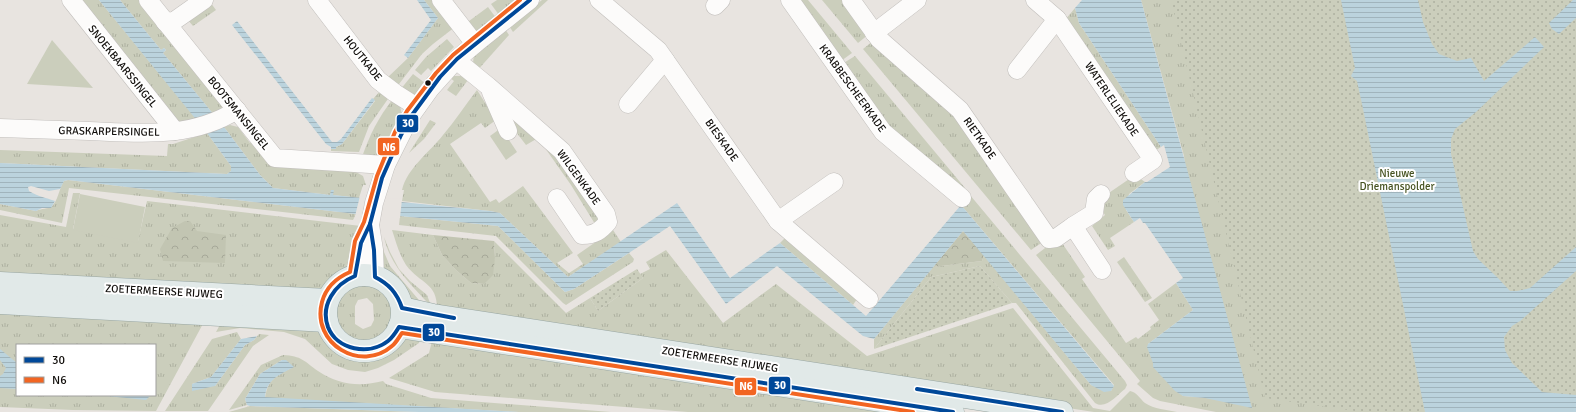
<svg xmlns="http://www.w3.org/2000/svg" width="1576" height="412" viewBox="0 0 1576 412" font-family="Signika,sans-serif">
<style>
.grass{fill:url(#grass-tufts);fill-rule:evenodd}
.forest{fill:url(#forest-crowns)}
.park{fill:url(#park-dots)}
.garden{fill:#cbcebc}
.water{fill:url(#water-rules)}
.pier{fill:#e8e4e0}
.lines{fill:none;stroke-linecap:round;stroke-linejoin:round}
.minor-casing{stroke:#c2bfbc;stroke-width:19}
.major-casing{stroke:#98a6a2;stroke-width:23}
.minor{stroke:#fcfbfa;stroke-width:18}
.major{stroke:#e1e9e8;stroke-width:22}
.bus-1-casing{stroke:#fff;stroke-width:7}
.bus-2-casing{stroke:#fff;stroke-width:7}
.bus-1{stroke:#004899;stroke-width:4}
.bus-2{stroke:#f26522;stroke-width:4}
.bus-dot{fill:#110e0b;stroke:#fff;stroke-width:1.5}
.labels{text-anchor:middle;stroke-width:4;stroke-linejoin:round;paint-order:stroke}
.street-label{font-size:11px;fill:#110e0b;stroke:#fff}
.park-label{font-size:11px;fill:#475321;stroke:#fff}
.line-badge{stroke:#fff;stroke-width:1.5}
.badge-label{font-size:11px;text-anchor:middle;font-weight:bold;fill:#fff}
</style>
<defs>
<pattern id="grass-tufts" width="24" height="20" patternUnits="userSpaceOnUse"><rect width="24" height="20" fill="#cbcebc"/><path d="M3 7l-1-3M5 7V3M7 7l1-3M15 17l-1-3M17 17v-4M19 17l1-3" fill="none" stroke="#adb0a0"/></pattern>
<pattern id="forest-crowns" width="20" height="18" patternUnits="userSpaceOnUse"><rect width="20" height="18" fill="#c2c5b2"/><path d="M2 6a3 3 0 1 1 6 0M12 15a3 3 0 1 1 6 0" fill="none" stroke="#a6a898"/></pattern>
<pattern id="park-dots" width="8" height="8" patternUnits="userSpaceOnUse"><rect width="8" height="8" fill="#cbcebc"/><path d="M2 2h.1M6 6h.1" fill="none" stroke="#adb0a0" stroke-width="1.8" stroke-linecap="round"/></pattern>
<pattern id="water-rules" width="6" height="5" patternUnits="userSpaceOnUse"><rect width="6" height="5" fill="#bbd3dd"/><path d="M0 2.5h6" fill="none" stroke="#a0b4bc"/></pattern>
</defs>
<rect width="100%" height="100%" fill="#e8e4e0"/>
<!-- grass -->
<g class="grass">
<path d="M77 0H99L198 121 189 124 174 120Z"/>
<path d="M120 0H142L222 103V109L214 115 163 53 166 50 164 48 161 50Z"/>
<path d="M424 0H434L455 27 433 44 422 54 396 88 387 78 408 58 438 18Z"/>
<path d="M497 0H518L499 15 491 4Z"/>
<path d="M542 0H548L513 32 509 26Z"/>
<path d="M796 0H808L852 53 841 61Z"/>
<path d="M822 0H846L869 34 858 43Z"/>
<path d="M1141 0H1341L1425 412H1216L1160 401 1153 398 1137 384 1140 381 1036 255 1049 245 1060 240 1085 277 1082 279 1126 343 1136 337 1138 339 1151 329 1150 327 1159 320 1148 304 1176 283 1193 310 1148 344C1151 366 1168 379 1183 396L1205 398 1184 156Z"/>
<path d="M210 2 216 10 193 26 187 19Z"/>
<path d="M488 7 496 18 480 30H472L465 24Z"/>
<path d="M1075 8 1079 23 1161 147 1153 152 1065 20Z"/>
<path d="M505 29 509 35 476 72 473 63 474 54Z"/>
<path d="M447 39 454 47 431 71 428 68 421 75 415 70 426 57Z"/>
<path d="M873 41 957 112 1044 241 1031 250 863 49Z"/>
<path d="M855 56 965 188 962 193 887 130 842 64Z"/>
<path d="M413 74 425 83 416 95 400 90Z"/>
<path d="M452 76H461L468 80 456 96 447 90 454 81 450 78Z"/>
<path d="M381 90 390 96 369 126 359 152 331 151V149H336V147L342 144 375 101 373 99Z"/>
<path d="M477 90 496 120 485 128 481 123 450 144 490 202 496 199 499 203 523 186 573 253 557 263 569 273 583 264 577 255 613 230 621 242 568 277 500 213 490 211 402 201 404 190H402C407 168 430 152 443 135 455 121 465 105 477 90Z"/>
<path d="M393 99 400 106 402 115 384 150 376 157H362C370 134 378 118 393 99Z"/>
<path d="M515 114 555 149 600 218 595 224 571 185 538 138 526 145 506 119Z"/>
<path d="M430 120 436 123 424 139 409 153Z"/>
<path d="M230 125 238 127 250 143 254 141 268 161 356 172 363 176 366 185H363L359 198 333 195V191L330 195 273 188 260 175 224 127Z"/>
<path d="M207 133 231 166V171L227 174 0 163V150L167 156 168 144H173Z"/>
<path d="M1135 175 1145 182 1129 194 1126 210 1134 222 1110 238 1115 246 1108 250 1092 226 1105 215 1099 205 1100 199Z"/>
<path d="M68 180 356 214 353 220 69 188 62 223 0 210V204L36 211C42 208 48 209 51 207 58 202 59 188 64 181Z"/>
<path d="M73 193H80L73 229 138 241 147 201 361 226 348 266 323 290 0 278V215L66 227Z"/>
<path d="M970 195 1125 381 1127 385 1125 389C1117 395 1106 410 1095 403L1016 303H1012L980 266 931 277 874 349V339L933 267 982 261 984 255 1091 385 1111 391 1114 385 961 205Z"/>
<path d="M400 216 498 226 565 292 574 289 629 253 634 259 633 262 566 305 563 303 496 236 399 225Z"/>
<path d="M392 230 433 235 442 255 456 270 471 283 484 284 495 258 494 241 566 313 590 298 598 311 643 278 640 274 650 269 646 262 666 250 723 323 776 284 867 356 1013 308 1093 408 1110 411 1130 391C1137 392 1140 399 1145 403 1154 409 1167 410 1177 412H1094L437 311C438 282 421 285 406 265 399 254 396 242 392 230Z"/>
<path d="M379 233 384 252 390 266 424 306 406 300 397 285 388 277 380 263Z"/>
<path d="M787 236 859 296 853 305 780 243Z"/>
<path d="M384 237 390 252 399 269 410 281 427 295 430 303 429 304C410 284 390 265 384 237Z"/>
<path d="M1124 257 1152 298 1145 302 1117 262Z"/>
<path d="M364 283C371 285 376 286 381 290 394 299 396 320 385 331 348 373 301 291 364 283ZM367 298 373 304 374 320 371 326 363 329 355 324V306L358 300Z"/>
<path d="M0 309 205 320 156 411 73 410 0 407ZM17 345H155V395H17Z"/>
<path d="M222 321 312 327 340 350 354 356 370 357 383 352 400 340 412 334 421 335 419 343 394 360 378 368 365 372 348 370 332 364 305 339 284 332 240 328 216 332Z"/>
<path d="M237 332 241 339 211 377 192 384 215 386 245 345 254 340 259 334 269 335 253 346 208 411H165L212 339Z"/>
<path d="M433 337 915 412H688L435 392 389 378 429 353Z"/>
<path d="M283 355C302 356 304 361 318 371 339 385 360 387 383 381L386 384 431 398 611 412H519L265 398C268 378 277 376 293 367L285 360H282L260 374 245 399 247 405 229 410 261 365Z"/>
<path d="M250 406 419 412H229Z"/>
</g>
<!-- forest -->
<g class="forest">
<path d="M185 221H190L197 231 226 235 225 263 163 261 160 249 172 228Z"/>
<path d="M963 231 984 255 982 261 933 267Z"/>
<path d="M433 235 494 241 495 258 493 275 484 284 471 283 456 270 442 255Z"/>
</g>
<!-- park -->
<g class="park">
<path d="M1171 0H1576V412H1362L1265 398Z"/>
<path d="M980 266 1012 303 874 349 931 277Z"/>
<path d="M637 269 643 278 598 311 590 298Z"/>
</g>
<!-- garden -->
<g class="garden">
<path d="M52 40 93 88 27 84Z"/>
<path d="M501 128 517 152 506 160 490 136Z"/>
<path d="M80 194 145 207 138 243 73 230Z"/>
</g>
<!-- water -->
<g class="water">
<path d="M99 0H120L161 50 164 48 166 50 163 53 224 127 260 175 273 188 330 195 331 190H334L333 195 490 211 500 213 568 277 677 203 730 278 780 243 866 316 961 205 1114 386 1111 391 1104 392 1091 385 963 231 874 339 863 336 777 266 726 304 670 226 574 289 565 292 498 226 400 216 356 214 68 180 64 181 60 189 49 191 31 186 28 187 29 191C39 197 44 197 55 201L51 208H42L36 211 0 204V163L227 174 231 171V166L207 133Z"/>
<path d="M417 0H424L438 18 408 58 404 55 431 20Z"/>
<path d="M1082 0H1141L1252 408 1205 398 1183 396 1175 391 1153 367V363L1147 347 1148 344 1193 310 1176 283 1183 278 1145 223H1143L1140 218 1134 222 1123 205V200L1145 182H1147L1170 167 1164 145 1161 147 1079 23 1075 8Z"/>
<path d="M1341 0H1418L1423 22 1432 44 1439 54 1457 61 1471 58 1484 81 1535 37 1544 47 1476 112 1455 129 1451 139V154L1473 251 1478 259 1498 278 1510 291H1517L1530 288 1576 247V271L1520 321 1512 326 1504 337 1505 350 1512 363 1542 392 1576 395V412H1425L1362 104 1357 81 1351 76 1355 68Z"/>
<path d="M1573 0H1576V18L1559 34 1552 29 1549 23Z"/>
<path d="M237 21 332 142H337L341 139 372 98 375 100 342 144 336 147V149H331V147L326 144 232 25Z"/>
<path d="M257 336 254 340 245 345 215 386 192 391V384L211 377 241 339Z"/>
<path d="M0 349 17 363V389L0 388V376L3 374 6 368 0 360Z"/>
<path d="M282 360H286L294 367C279 375 267 379 265 397L519 412H419L250 406 247 405 245 399 260 374Z"/>
<path d="M97 395H151L146 400Z"/>
</g>
<!-- pier -->
<path class="pier" d="M360 196 402 199 400 218 355 216Z"/>
<g class="lines">
<!-- minor casing -->
<g class="minor-casing">
<g id="minor">
<path d="M71 0 175 131"/>
<path d="M148 0 275 158 386 165"/>
<path d="M317 0 378 80 395 93 417 107"/>
<path d="M441 0 475 44"/>
<path d="M599 0 658 50 778 221 869 299"/>
<path d="M790 0 883 132 962 198"/>
<path d="M851 0 879 39 960 110 1049 239 1056 238 1073 226 1102 270"/>
<path d="M1035 0 1057 19 1153 160 1134 173"/>
<path d="M715 6 721 0"/>
<path d="M165 22 174 21 204 0"/>
<path d="M874 33 917 0"/>
<path d="M456 60 488 86 562 151 606 214 608 222C600 231 595 235 582 235L557 198"/>
<path d="M1017 70 1057 19"/>
<path d="M491 92 508 131"/>
<path d="M628 104 665 60"/>
<path d="M0 128C30 129 59 130 89 131 140 133 191 139 237 110"/>
<path d="M778 221 834 182"/>
<path d="M1073 226 1094 213 1096 199 1101 194"/>
<path d="M355 276 361 242 370 225"/>
<path d="M375 277 374 250 370 225 374 203 386 165 410 117 430 89 456 60 475 44 530 0"/>
</g>
</g>
<!-- major casing -->
<g class="major-casing">
<g id="major">
<circle cx="364" cy="313" r="38"/>
<path d="M0 283 328 300"/>
<path d="M0 303 327 321"/>
<path d="M402 308 433 315 1062 412"/>
<path d="M399 327 953 412"/>
</g>
</g>
<!-- minor -->
<use href="#minor" class="minor"/>
<!-- major -->
<use href="#major" class="major"/>
<!-- bus-1 casing -->
<g class="bus-1-casing">
<g id="bus-1">
<path d="M530 0 457 59 440 77 412 115 401 135 382 178 370 224 361 243 355 276C335 284 320 305 328 327 337 350 369 356 388 341 392 338 396 332 399 327L953 412"/>
<path d="M370 224 374 250 375 277C389 284 397 293 402 308L454 318"/>
<path d="M917 389 1062 412"/>
</g>
</g>
<!-- bus-2 casing -->
<g class="bus-2-casing">
<path id="bus-2" d="M520 0 453 55 436 73 407 111 395 132 377 176 364 222 355 241 350 272C336 278 326 287 322 302 311 344 361 373 392 346 396 343 399 337 402 333L913 412"/>
</g>
<!-- bus-1 -->
<use href="#bus-1" class="bus-1"/>
<!-- bus-2 -->
<use href="#bus-2" class="bus-2"/>
</g>
<!-- markers -->
<circle class="bus-dot" cx="428" cy="83" r="3.5"/>
<g class="labels">
<!-- street labels -->
<g class="street-label">
<text transform="translate(363 58) rotate(51)" y="4">HOUTKADE</text>
<text transform="translate(123 66) rotate(51)" y="4">SNOEKBAARSSINGEL</text>
<text transform="translate(853 88) rotate(54)" y="4">KRABBESCHEERKADE</text>
<text transform="translate(1112 99) rotate(56)" y="4">WATERLELIEKADE</text>
<text transform="translate(239 113) rotate(51)" y="4">BOOTSMANSINGEL</text>
<text transform="translate(109 131) rotate(1)" y="4">GRASKARPERSINGEL</text>
<text transform="translate(980 138) rotate(55)" y="4">RIETKADE</text>
<text transform="translate(722 140) rotate(55)" y="4">BIESKADE</text>
<text transform="translate(579 177) rotate(54)" y="4">WILGENKADE</text>
<text transform="translate(164 291) rotate(3)" y="4">ZOETERMEERSE RIJWEG</text>
<text transform="translate(720 359) rotate(9)" y="4">ZOETERMEERSE RIJWEG</text>
</g>
<!-- park labels -->
<g class="park-label">
<text x="1397" y="177">Nieuwe<tspan x="1397" dy="13">Driemanspolder</tspan></text>
</g>
</g>
<g class="line-badge">
<rect x="396" y="114" width="23" height="19" rx="4" fill="#004899"/>
<rect x="377" y="137" width="23" height="19" rx="4" fill="#f26522"/>
<rect x="422" y="323" width="23" height="19" rx="4" fill="#004899"/>
<rect x="768" y="376" width="23" height="19" rx="4" fill="#004899"/>
<rect x="734" y="377" width="23" height="19" rx="4" fill="#f26522"/>
</g>
<g class="badge-label">
<text x="408" y="127">30</text>
<text x="389" y="151">N6</text>
<text x="434" y="336">30</text>
<text x="780" y="389">30</text>
<text x="746" y="390">N6</text>
</g>
<!-- legend -->
<rect x="16" y="344" width="140" height="52" fill="#ffffff" stroke="#a09f9d"/>
<rect x="24" y="357" width="20" height="6" fill="#004899" stroke="#a09f9d"/>
<text x="52" y="364" font-size="12" fill="#110e0b">30</text>
<rect x="24" y="377" width="20" height="6" fill="#f26522" stroke="#a09f9d"/>
<text x="52" y="384" font-size="12" fill="#110e0b">N6</text>
</svg>
